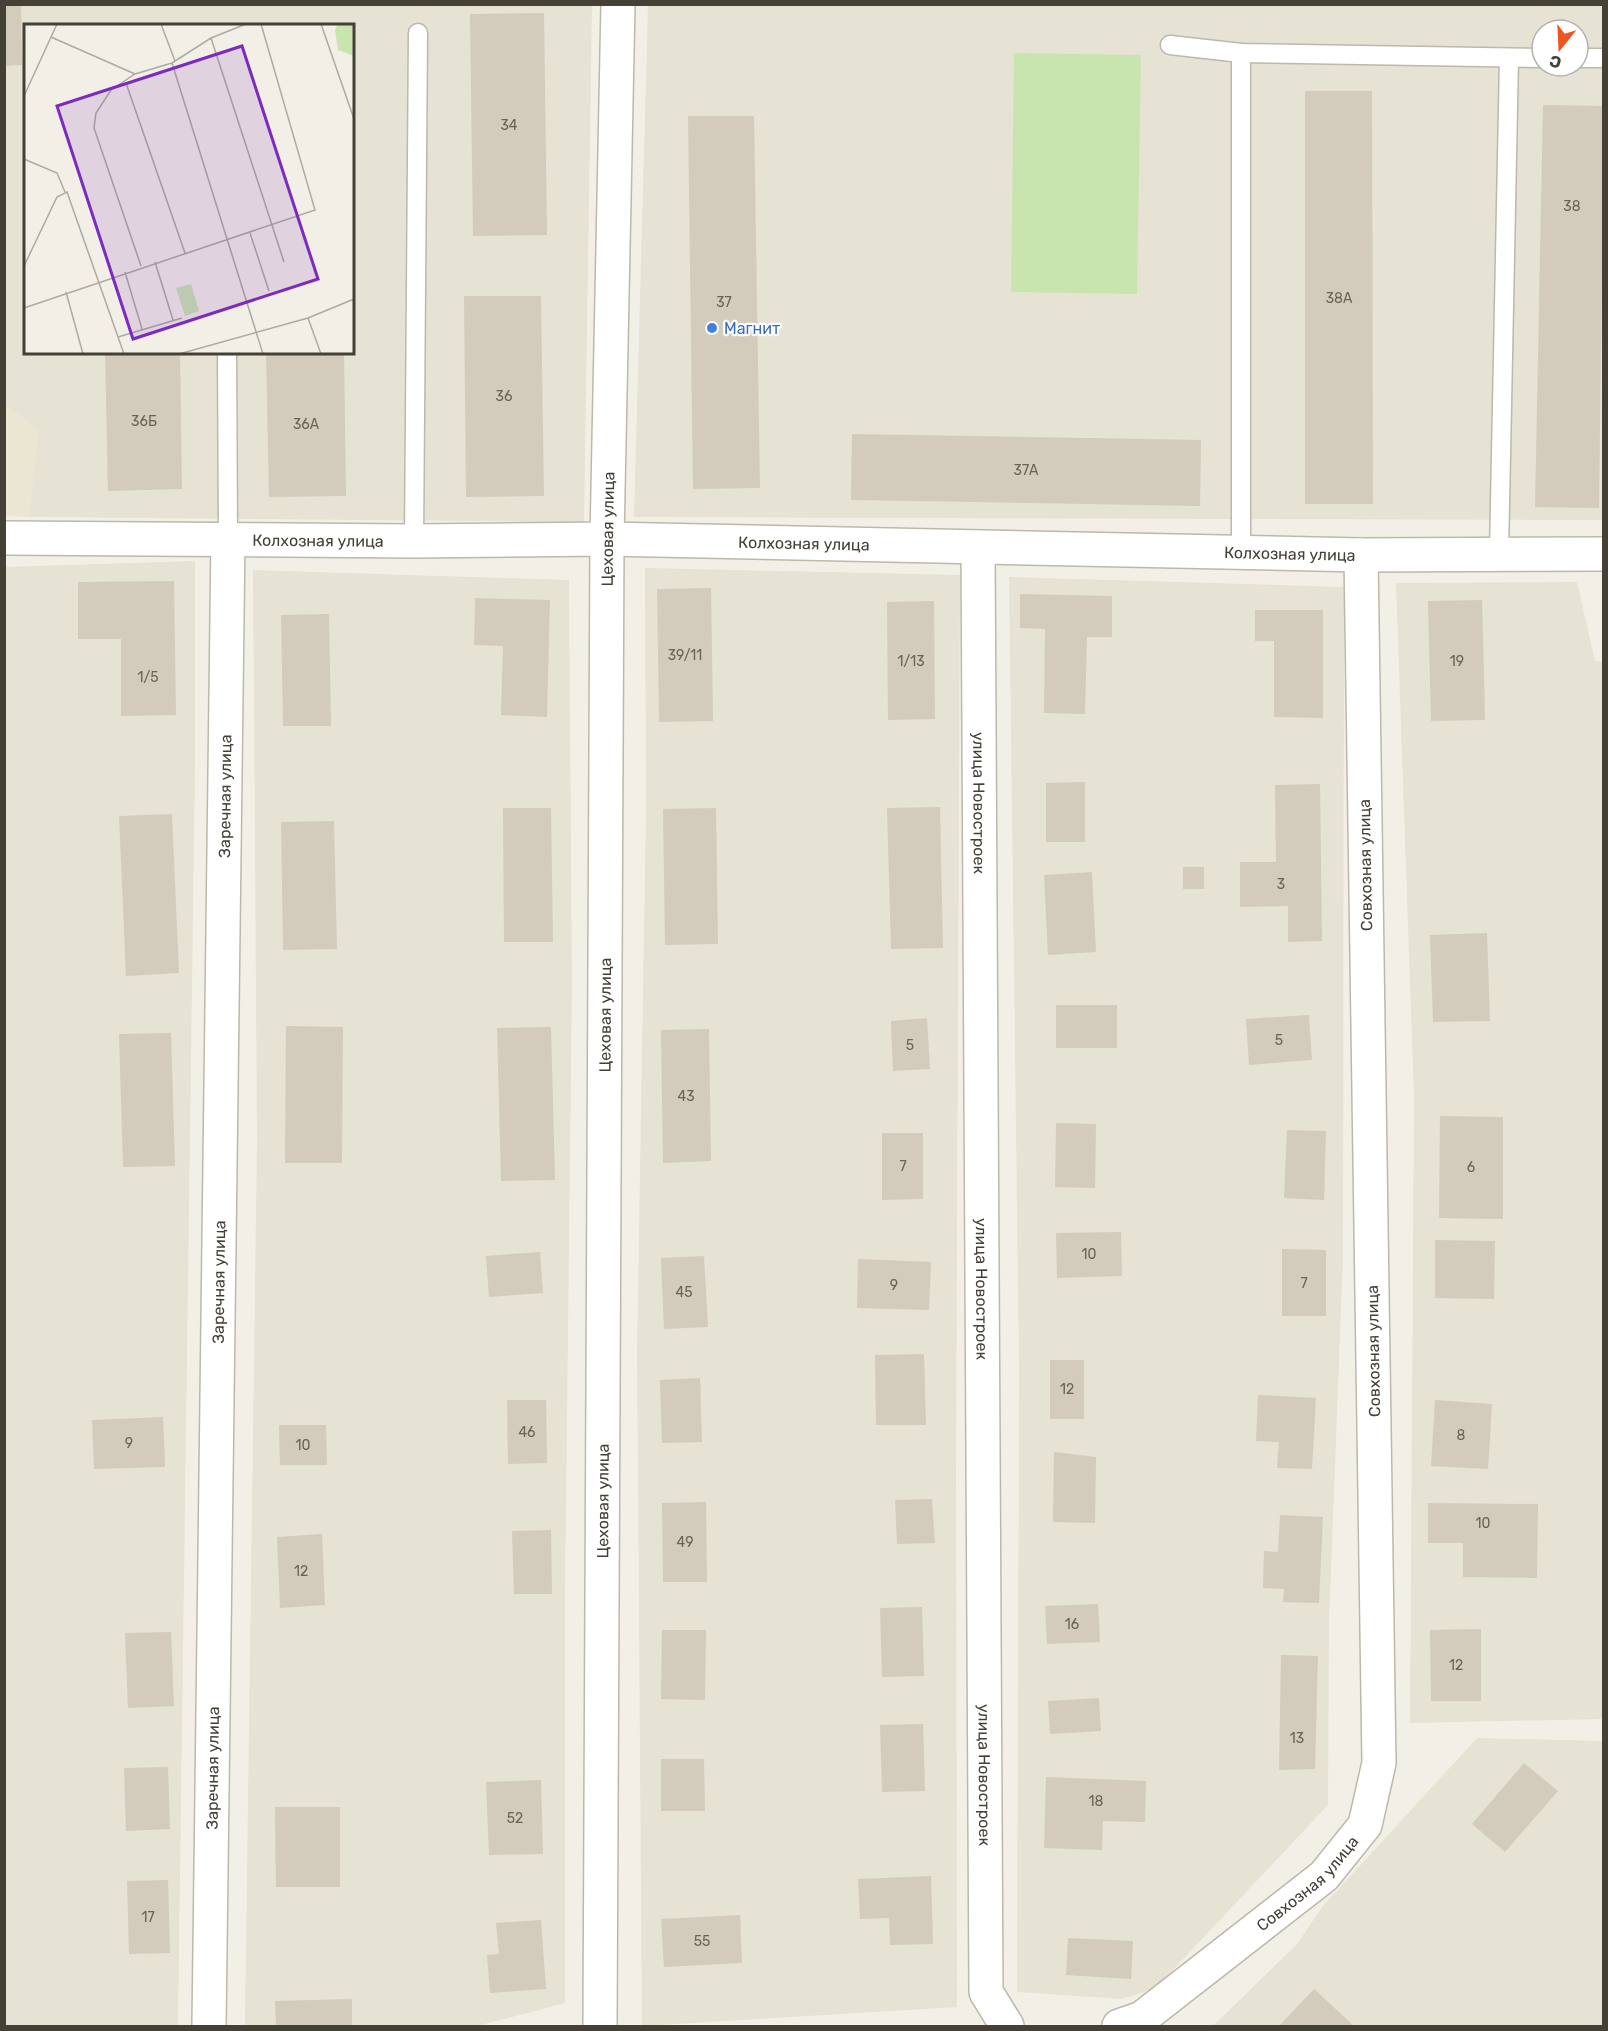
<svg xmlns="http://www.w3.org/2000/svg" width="1608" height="2031" viewBox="0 0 1608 2031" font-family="Rubik,sans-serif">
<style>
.residential{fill:#e6e2d4;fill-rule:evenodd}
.education{fill:#ebe6d1}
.green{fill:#c8e5b0}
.building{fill:#d3ccbc}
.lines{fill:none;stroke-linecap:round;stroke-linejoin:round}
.service-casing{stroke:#bdb8a9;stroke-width:21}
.minor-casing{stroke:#bdb8a9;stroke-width:36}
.service{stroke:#fff;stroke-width:18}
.minor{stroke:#fff;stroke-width:33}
.shop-dot{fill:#3f7fe0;stroke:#fff;stroke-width:2}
.labels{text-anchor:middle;stroke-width:4.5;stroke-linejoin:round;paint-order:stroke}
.number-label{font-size:14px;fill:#686358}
.shop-label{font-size:16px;fill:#366cbe;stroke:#fff;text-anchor:start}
.street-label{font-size:16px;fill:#454036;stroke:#fff}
.inset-road{fill:none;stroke:#adaaa0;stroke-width:1.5}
.view{fill:#7b2cbf;fill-opacity:0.15;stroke:#7b2cbf;stroke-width:3}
.inset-edge{fill:none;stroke:#454036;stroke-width:3}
</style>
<rect width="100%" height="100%" fill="#f2f0e6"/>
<!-- residential -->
<g class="residential">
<path d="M4 5H592L584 522 29 517 38 430 4 404ZM26 26H352V352H26Z"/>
<path d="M648 5H1603V520L634 517ZM1542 30H1578V66H1542Z"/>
<path d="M195 561V765L178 2026H5L4 567Z"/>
<path d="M645 568 960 575 956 1467 957 2007 642 2026 637 1351 646 812Z"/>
<path d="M253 570 569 580 572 985 565 1594V2003L477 2026H245V2021L257 1139Z"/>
<path d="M1009 577 1344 587 1343 1256 1329 1624 1328 1805 1156 1988 1122 1999 1017 1992 1019 1369Z"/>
<path d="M1577 582 1595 661 1603 662V1719L1410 1723 1414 1097 1396 583Z"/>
<path d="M1477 1738 1603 1741V2026H1213L1297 1944 1323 1906Z"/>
</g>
<!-- education -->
<path class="education" d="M4 404 38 430 29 517 5 516Z"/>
<!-- green -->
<path class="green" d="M1014 53 1141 55 1137 294 1011 292Z"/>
<!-- building -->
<g class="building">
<path d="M4 4H21L22 65 4 66Z"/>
<path d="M544 13 547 235 473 236 470 14Z"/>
<path d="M1305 91H1372L1373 504H1305Z"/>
<path d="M1543 105 1604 106 1599 508 1535 507Z"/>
<path d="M688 116H754L760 488 693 489Z"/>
<path d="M464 296H541L544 496 466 497Z"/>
<path d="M105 352H180L182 489 108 491Z"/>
<path d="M266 352H344L346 496 269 497Z"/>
<path d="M852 434 1201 440 1200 506 851 500Z"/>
<path d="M174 581 176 715 121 716V639H78V582Z"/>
<path d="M711 588 713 721 659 722 657 589Z"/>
<path d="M1020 594 1112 596V637H1087L1085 714 1044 713 1045 629 1020 628Z"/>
<path d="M475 598 550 600 547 717 501 715 503 646 474 645Z"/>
<path d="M1482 600 1485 720 1431 721 1428 601Z"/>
<path d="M934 601 935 719 888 720 887 602Z"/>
<path d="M1255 610H1323V718L1274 717V641H1255Z"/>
<path d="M329 614 331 726H283L281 615Z"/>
<path d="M1085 782V842H1046V783Z"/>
<path d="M1320 784 1322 941 1288 942V906L1240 907V862H1276L1275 785Z"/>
<path d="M940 807 943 948 891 949 887 808Z"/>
<path d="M503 808H551L553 942H504Z"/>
<path d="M716 808 718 944 665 945 663 809Z"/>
<path d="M172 814 179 973 126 976 119 816Z"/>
<path d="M334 821 337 949 283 950 281 822Z"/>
<rect x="1183" y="867" width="21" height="22"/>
<path d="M1092 872 1096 952 1048 955 1044 875Z"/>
<path d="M1487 933 1490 1021 1433 1022 1430 935Z"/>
<rect x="1056" y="1005" width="61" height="43"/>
<path d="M1309 1015 1312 1060 1249 1065 1246 1019Z"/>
<path d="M927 1018 930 1069 893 1071 891 1021Z"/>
<path d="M286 1026 343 1027 342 1163H285Z"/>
<path d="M551 1027 555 1180 501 1181 497 1028Z"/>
<path d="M709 1029 711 1161 663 1163 661 1030Z"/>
<path d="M171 1033 175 1166 123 1167 119 1034Z"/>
<path d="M1440 1116 1503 1117V1219L1439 1218Z"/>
<path d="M1056 1123 1096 1124 1095 1188 1055 1187Z"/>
<path d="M1287 1130 1326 1131 1324 1200 1284 1198Z"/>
<path d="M882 1133H923V1199L882 1200Z"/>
<path d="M1121 1232 1122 1276 1057 1278 1056 1233Z"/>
<path d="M1435 1240 1495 1241 1494 1299 1435 1298Z"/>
<path d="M1282 1249 1326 1250V1316H1282Z"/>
<path d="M540 1252 543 1293 489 1297 486 1256Z"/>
<path d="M704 1256 708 1327 664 1329 661 1258Z"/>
<path d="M858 1259 931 1262 929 1310 857 1308Z"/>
<path d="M924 1354 926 1425H876L875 1355Z"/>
<rect x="1050" y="1360" width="34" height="59"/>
<path d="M700 1378 702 1442 662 1443 660 1380Z"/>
<path d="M1258 1395 1316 1398 1312 1469 1277 1468 1279 1442 1256 1441Z"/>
<path d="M507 1400H546L547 1463 508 1464Z"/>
<path d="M1435 1400 1492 1404 1488 1469 1431 1466Z"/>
<path d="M163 1417 165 1467 94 1469 92 1420Z"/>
<path d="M279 1425H326L327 1465H280Z"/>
<path d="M1054 1452 1096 1457 1095 1523 1053 1522Z"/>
<path d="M932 1499 935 1543 897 1544 895 1500Z"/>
<path d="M706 1502 707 1582H663L662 1503Z"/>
<path d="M1428 1503 1538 1504 1537 1578 1463 1577V1543H1428Z"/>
<path d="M1280 1515 1323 1517 1319 1603 1283 1602 1284 1589 1263 1588 1264 1551 1278 1552Z"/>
<path d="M551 1530 552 1594H514L512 1531Z"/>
<path d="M322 1534 325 1605 280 1608 277 1537Z"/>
<path d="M1098 1604 1100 1642 1047 1644 1045 1606Z"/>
<path d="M922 1607 924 1676 882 1677 880 1608Z"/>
<path d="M1481 1629V1701H1431L1430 1630Z"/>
<path d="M662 1630H706L705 1700 661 1699Z"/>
<path d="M171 1632 174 1706 128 1708 125 1633Z"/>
<path d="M1281 1655 1318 1656 1315 1769 1279 1770Z"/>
<path d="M1099 1698 1101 1731 1050 1734 1048 1701Z"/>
<path d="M923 1724 925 1791 882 1792 880 1725Z"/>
<path d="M661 1759H704L705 1811H661Z"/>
<path d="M1524 1763 1558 1791 1505 1852 1472 1824Z"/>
<path d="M168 1767 170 1829 126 1831 124 1768Z"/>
<path d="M1046 1777 1146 1781 1145 1822 1103 1821 1102 1850 1044 1848Z"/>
<path d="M541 1780 543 1854 489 1855 486 1782Z"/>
<path d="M275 1807H340V1887H276Z"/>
<path d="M931 1876 933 1944 890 1945 889 1918 860 1919 858 1879Z"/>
<path d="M168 1880 170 1953 129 1954 127 1881Z"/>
<path d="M740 1915 742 1963 664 1967 661 1919Z"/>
<path d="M541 1920 546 1989 490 1993 487 1955 499 1954 496 1923Z"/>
<path d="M1068 1938 1133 1941 1131 1979 1066 1975Z"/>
<path d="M1314 1989 1354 2026H1279Z"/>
<path d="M352 1999V2026H276L275 2001Z"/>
</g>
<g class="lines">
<!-- service casing -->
<g class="service-casing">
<g id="service">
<path d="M1170 45 1241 53 1542 58"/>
<path d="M1578 58H1604"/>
<path d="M227 352 228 538"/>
<path d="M414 541 418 33"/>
<path d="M1241 553V53"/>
<path d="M1499 554 1509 58"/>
</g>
</g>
<!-- minor casing -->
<g class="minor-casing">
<g id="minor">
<path id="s1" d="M4 538 414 541 607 539 1361 555 1604 554"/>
<path id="s2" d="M978 547 986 1992 1007 2026"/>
<path id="s3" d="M209 2026 228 538"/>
<path id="s4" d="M600 2026 607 539 618 4"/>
<path id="s5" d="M1119 2026 1142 2018 1324 1876 1365 1825 1379 1763 1361 555"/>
</g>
</g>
<!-- service -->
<use href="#service" class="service"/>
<!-- minor -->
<use href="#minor" class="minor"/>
</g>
<!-- markers -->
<circle class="shop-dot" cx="712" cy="328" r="6"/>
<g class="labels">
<!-- number labels -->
<g class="number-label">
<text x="509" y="130">34</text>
<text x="1572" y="211">38</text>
<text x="1339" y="303">38А</text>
<text x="724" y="307">37</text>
<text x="504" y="401">36</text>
<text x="144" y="426">36Б</text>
<text x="306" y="429">36А</text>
<text x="1026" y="475">37А</text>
<text x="685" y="660">39/11</text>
<text x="911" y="666">1/13</text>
<text x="1457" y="666">19</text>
<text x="148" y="682">1/5</text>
<text x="1281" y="889">3</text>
<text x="1279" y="1045">5</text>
<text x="910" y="1050">5</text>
<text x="686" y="1101">43</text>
<text x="903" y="1171">7</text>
<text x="1471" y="1172">6</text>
<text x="1089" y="1259">10</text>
<text x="1304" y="1288">7</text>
<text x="894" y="1290">9</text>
<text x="684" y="1297">45</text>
<text x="1067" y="1394">12</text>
<text x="527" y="1437">46</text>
<text x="1461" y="1440">8</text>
<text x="129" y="1448">9</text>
<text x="303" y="1450">10</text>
<text x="1483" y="1528">10</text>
<text x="685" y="1547">49</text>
<text x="301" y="1576">12</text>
<text x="1072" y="1629">16</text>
<text x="1456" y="1670">12</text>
<text x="1297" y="1743">13</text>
<text x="1096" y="1806">18</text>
<text x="515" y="1823">52</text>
<text x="148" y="1922">17</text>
<text x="702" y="1946">55</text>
</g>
<!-- shop labels -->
<g class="shop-label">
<text x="724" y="334">Магнит</text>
</g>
<!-- street labels -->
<g class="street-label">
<text dy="6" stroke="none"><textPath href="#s4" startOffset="1497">Цеховая улица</textPath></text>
<text dy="6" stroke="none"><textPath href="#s1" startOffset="314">Колхозная улица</textPath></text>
<text dy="6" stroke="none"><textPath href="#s1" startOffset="800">Колхозная улица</textPath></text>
<text dy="6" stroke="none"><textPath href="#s1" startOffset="1286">Колхозная улица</textPath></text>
<text dy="6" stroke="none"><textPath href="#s3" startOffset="1230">Заречная улица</textPath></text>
<text dy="6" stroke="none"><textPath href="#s2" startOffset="256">улица Новостроек</textPath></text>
<text transform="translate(1365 865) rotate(-91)" y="6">Совхозная улица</text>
<text dy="6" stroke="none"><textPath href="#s4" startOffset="1011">Цеховая улица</textPath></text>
<text dy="6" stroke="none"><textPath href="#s3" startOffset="744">Заречная улица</textPath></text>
<text dy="6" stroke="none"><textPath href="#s2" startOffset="742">улица Новостроек</textPath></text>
<text transform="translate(1373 1351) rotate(-91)" y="6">Совхозная улица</text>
<text dy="6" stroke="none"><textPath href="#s4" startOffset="525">Цеховая улица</textPath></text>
<text dy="6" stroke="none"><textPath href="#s3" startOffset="258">Заречная улица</textPath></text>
<text dy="6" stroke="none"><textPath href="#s2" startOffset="1228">улица Новостроек</textPath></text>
<text dy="6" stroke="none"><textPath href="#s5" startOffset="238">Совхозная улица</textPath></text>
</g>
</g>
<!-- overview -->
<g transform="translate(24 24)">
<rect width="330" height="330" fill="#f2f0e6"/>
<path d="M314 0H330V32L314 26 311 6ZM167 260 175 287 161 292 152 264Z" fill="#c8e5b0"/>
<path class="inset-road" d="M137 0 151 37M297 0 330 95M27 13 111 50M187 14 260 238M148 39 239 330M102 59 161 229M0 72 33 0M0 135 33 149 41 168M226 209 245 267M131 238 149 296M0 242 33 173 43 168 100 330M117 242 70 104 72 89 87 66 111 50 148 39 187 14 222 0M101 248 118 305M42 268 59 330M0 284 291 186 237 0M284 294 297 330M94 313 158 294M155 330 284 294 330 275"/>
<path class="view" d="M218 22 294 255 109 315 33 82Z"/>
<rect width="330" height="330" class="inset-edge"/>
</g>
<!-- border -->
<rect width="1608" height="2031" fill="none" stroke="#454036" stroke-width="12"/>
<!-- north arrow -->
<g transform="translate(1560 48) rotate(198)"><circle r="28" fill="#ffffff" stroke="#b5b3af" stroke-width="1.5"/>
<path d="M0-4.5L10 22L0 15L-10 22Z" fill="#f0541f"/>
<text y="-9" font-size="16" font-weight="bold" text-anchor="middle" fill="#454036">С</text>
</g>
</svg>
